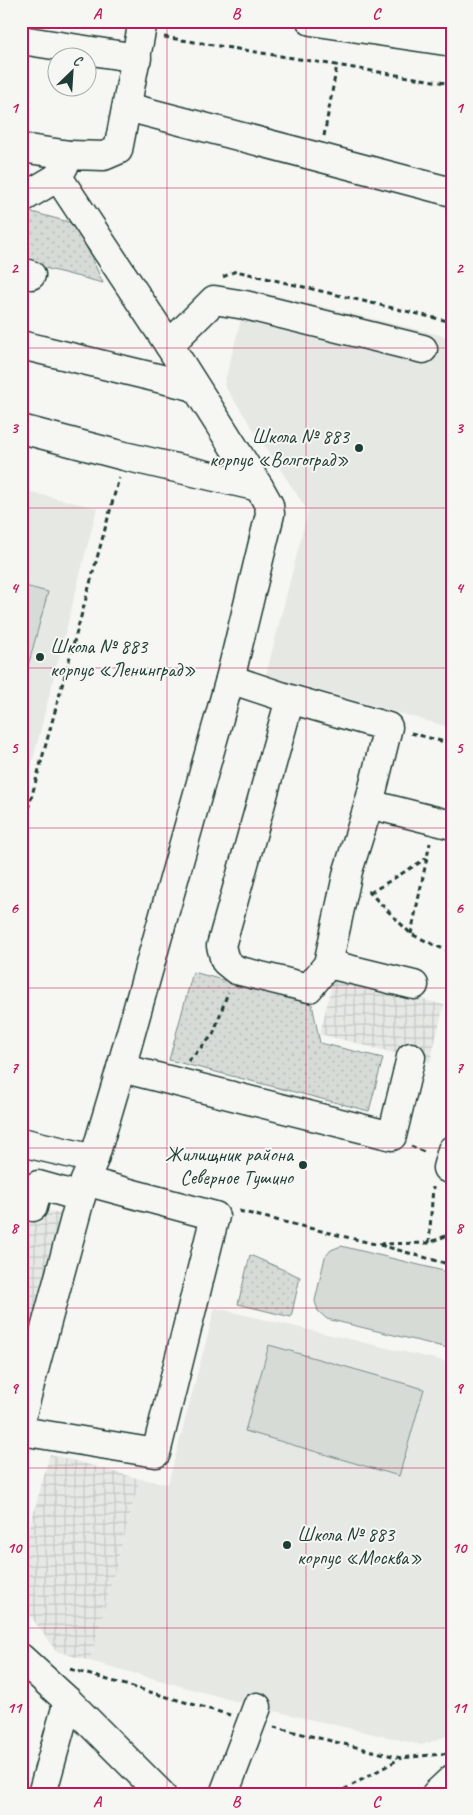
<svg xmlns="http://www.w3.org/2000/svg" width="473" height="1815" viewBox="0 0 473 1815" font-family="Caveat,sans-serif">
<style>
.built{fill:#e6e8e4}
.industrial{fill:url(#industrial-grid)}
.grass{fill:url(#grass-dots);stroke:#7a8c85}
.garden{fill:#d6dbd6;stroke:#7a8c85}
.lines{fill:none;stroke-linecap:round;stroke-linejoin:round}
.minor-casing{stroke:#1f3d34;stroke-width:31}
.major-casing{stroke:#1f3d34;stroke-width:31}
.path{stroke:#1f3d34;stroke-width:3;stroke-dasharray:5 4;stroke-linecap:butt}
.minor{stroke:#f6f6f2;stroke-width:28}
.major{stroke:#f6f6f2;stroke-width:28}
.grid{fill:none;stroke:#c2185b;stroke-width:1;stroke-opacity:0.55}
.poi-dot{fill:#1f3d34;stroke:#f6f6f2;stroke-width:2}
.labels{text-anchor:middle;stroke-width:4;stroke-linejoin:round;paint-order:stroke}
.poi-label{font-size:20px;fill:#1f3d34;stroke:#f6f6f2;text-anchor:end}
.neatline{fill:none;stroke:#c2185b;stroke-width:2}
.grid-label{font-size:16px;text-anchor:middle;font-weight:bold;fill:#c2185b}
</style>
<defs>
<pattern id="industrial-grid" width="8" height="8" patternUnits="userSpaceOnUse" patternTransform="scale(1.25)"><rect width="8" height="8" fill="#e6e8e4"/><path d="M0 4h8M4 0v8" fill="none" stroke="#c5c8c4"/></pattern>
<pattern id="grass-dots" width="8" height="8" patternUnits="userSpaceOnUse" patternTransform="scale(1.25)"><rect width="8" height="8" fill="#d6dbd6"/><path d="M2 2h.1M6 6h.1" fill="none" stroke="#b7bdb8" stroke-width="1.8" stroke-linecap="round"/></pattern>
</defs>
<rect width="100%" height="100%" fill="#f6f6f2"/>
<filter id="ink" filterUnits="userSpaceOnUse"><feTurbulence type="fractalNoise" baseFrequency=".02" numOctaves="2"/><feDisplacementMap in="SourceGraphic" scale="10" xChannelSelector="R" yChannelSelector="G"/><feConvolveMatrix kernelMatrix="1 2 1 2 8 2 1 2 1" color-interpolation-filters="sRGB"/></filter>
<g filter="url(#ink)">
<!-- built -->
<g class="built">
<path d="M249 289 452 338V728L266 675 308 511 224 385Z"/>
<path d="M21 490 97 508 21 806Z"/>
<path d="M215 1308 452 1363V1734L422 1745 257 1707 90 1661 140 1479 168 1484Z"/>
</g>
<!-- industrial -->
<g class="industrial">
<path d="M334 976 444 1005 430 1062 320 1034Z"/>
<path d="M21 1204 61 1214 21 1373Z"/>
<path d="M50 1454 140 1479 90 1661 56 1651 21 1603V1559Z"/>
</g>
<!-- grass -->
<g class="grass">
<path d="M28 211 76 224 103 283 21 262V233Z"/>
<path d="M193 972 312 1004 320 1043 383 1058 369 1111 169 1060Z"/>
<path d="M250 1255 300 1277 291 1317 238 1304Z"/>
</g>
<!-- garden -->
<g class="garden">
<path d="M21 585 48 592 21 692Z"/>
<path d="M341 1246 452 1273V1347L448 1348 327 1319 318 1311 315 1301 325 1257 331 1250Z"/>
<path d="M269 1345 424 1389 399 1476 245 1431Z"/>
</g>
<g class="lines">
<!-- minor casing -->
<g class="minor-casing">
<g id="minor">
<path d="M21 40 137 58"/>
<path d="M127 107 452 192"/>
<path d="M21 148 70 155"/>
<path d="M21 199 58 177"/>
<path d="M21 272 31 275"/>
<path d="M21 345 195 387"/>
<path d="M169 345 214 300 245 305 423 349"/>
<path d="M21 429 124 456 259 487"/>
<path d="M230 679 290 699 388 727 369 804 348 871 328 964 309 988 236 970 225 961 221 946 290 699"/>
<path d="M369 804 452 825"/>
<path d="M328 964 414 985"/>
<path d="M121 1068 392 1136 411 1057"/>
<path d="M21 1142 94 1159"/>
<path d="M447 1168 452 1150"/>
<path d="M33 1207 38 1185 81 1197"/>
<path d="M21 1418 85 1181 94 1159 121 1068 230 679 270 514 269 505 259 487 169 345 58 177 70 155 104 156 118 150 143 21"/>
<path d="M21 1431 156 1453 215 1216 85 1181"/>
<path d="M21 1658 68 1701 161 1794"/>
<path d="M42 1794 68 1701"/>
<path d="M224 1794 257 1707"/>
<path d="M436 1794 452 1779"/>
</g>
</g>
<!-- major casing -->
<g class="major-casing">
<path id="major" d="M311 21 452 42"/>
</g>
<!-- path -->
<g class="path">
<path d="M164 37 452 84"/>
<path d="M324 136 337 65"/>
<path d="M223 277 236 271 452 322"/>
<path d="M411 733 452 744"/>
<path d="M21 835 119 478"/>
<path d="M368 891 411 934 452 953"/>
<path d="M370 893 427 858"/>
<path d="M411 934 430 843"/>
<path d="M188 1061 213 1035 228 992"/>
<path d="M411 1146 426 1153"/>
<path d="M239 1211 375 1244 429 1243 452 1233"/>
<path d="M429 1243 433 1187"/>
<path d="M380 1245 452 1265"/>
<path d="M70 1669 230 1715"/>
<path d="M274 1727 401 1758 452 1753"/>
<path d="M336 1794 401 1758"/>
</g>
<!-- minor -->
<use href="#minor" class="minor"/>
<!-- major -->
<use href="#major" class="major"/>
</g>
</g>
<!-- grid -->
<path class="grid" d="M167 21V1794M306 21V1794M21 188H452M21 348H452M21 508H452M21 668H452M21 828H452M21 988H452M21 1148H452M21 1308H452M21 1468H452M21 1628H452"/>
<!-- markers -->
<g class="poi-dot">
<circle cx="359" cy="448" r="5"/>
<circle cx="40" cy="657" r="5"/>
<circle cx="303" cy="1165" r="5"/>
<circle cx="287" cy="1545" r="5"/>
</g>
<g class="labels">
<!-- poi labels -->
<g class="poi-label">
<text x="349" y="443">Школа № 883<tspan x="349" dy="23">корпус «Волгоград»</tspan></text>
<text x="50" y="653" text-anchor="start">Школа № 883<tspan x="50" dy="23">корпус «Ленинград»</tspan></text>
<text x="293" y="1161">Жилищник района<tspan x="293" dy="23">Северное Тушино</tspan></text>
<text x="297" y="1541" text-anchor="start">Школа № 883<tspan x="297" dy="23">корпус «Москва»</tspan></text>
</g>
</g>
<!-- margin -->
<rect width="473" height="1815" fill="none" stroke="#f6f6f2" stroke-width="55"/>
<!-- north arrow -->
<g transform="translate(72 72) rotate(25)"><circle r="24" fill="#f6f6f2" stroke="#a0aca6"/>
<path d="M0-4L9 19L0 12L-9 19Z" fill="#1f3d34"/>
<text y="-8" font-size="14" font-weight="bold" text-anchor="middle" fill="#1f3d34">С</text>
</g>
<rect x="28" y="28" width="418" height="1760" class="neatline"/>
<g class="grid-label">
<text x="97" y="19">A</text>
<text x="236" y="19">B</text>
<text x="376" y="19">C</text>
<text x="14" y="113">1</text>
<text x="459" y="113">1</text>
<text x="14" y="273">2</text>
<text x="459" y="273">2</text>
<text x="14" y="433">3</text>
<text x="459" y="433">3</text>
<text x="14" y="593">4</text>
<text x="459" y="593">4</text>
<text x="14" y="753">5</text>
<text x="459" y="753">5</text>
<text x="14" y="913">6</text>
<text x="459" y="913">6</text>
<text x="14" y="1073">7</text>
<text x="459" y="1073">7</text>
<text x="14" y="1233">8</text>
<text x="459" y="1233">8</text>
<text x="14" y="1393">9</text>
<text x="459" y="1393">9</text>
<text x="14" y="1553">10</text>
<text x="459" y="1553">10</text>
<text x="14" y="1713">11</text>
<text x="459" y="1713">11</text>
<text x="97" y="1807">A</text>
<text x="236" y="1807">B</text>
<text x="376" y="1807">C</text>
</g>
</svg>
